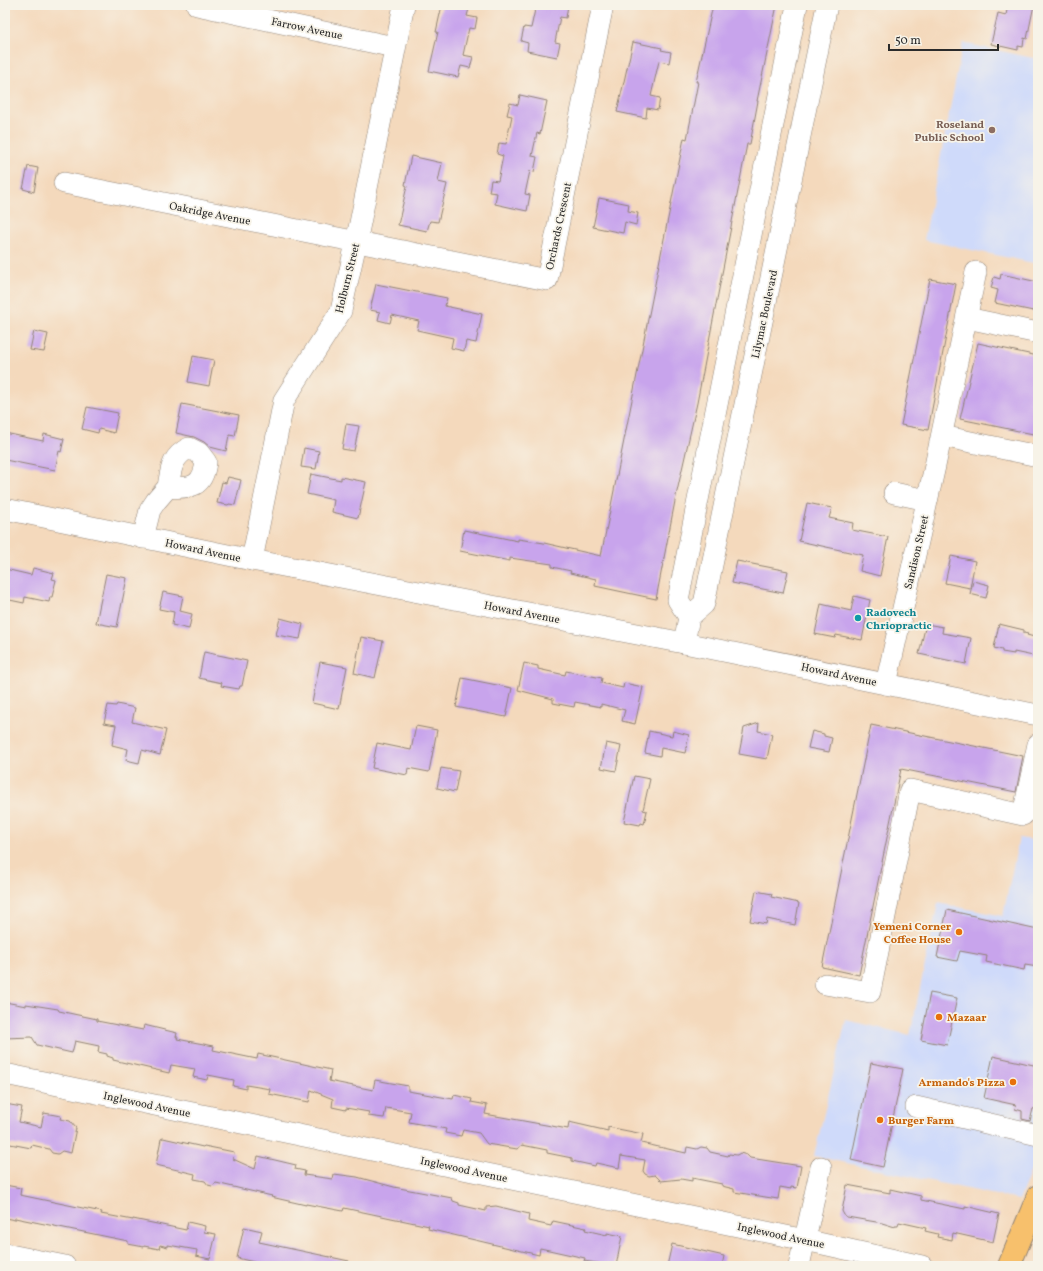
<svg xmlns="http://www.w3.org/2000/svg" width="1043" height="1271" viewBox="0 0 1043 1271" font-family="Vollkorn,serif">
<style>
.built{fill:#cfdafa}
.building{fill:#c8a4ec}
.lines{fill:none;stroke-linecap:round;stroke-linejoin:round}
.minor-casing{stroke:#908274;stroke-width:22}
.major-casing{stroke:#908274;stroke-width:24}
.minor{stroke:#fff;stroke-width:21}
.major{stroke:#f7c06c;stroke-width:22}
.education-dot{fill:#8d6e63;stroke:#f7f3e8;stroke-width:1.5}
.culture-dot{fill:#0f9aa8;stroke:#f7f3e8;stroke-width:1.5}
.food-dot{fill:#e8710a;stroke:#f7f3e8;stroke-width:1.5}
.labels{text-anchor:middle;stroke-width:3.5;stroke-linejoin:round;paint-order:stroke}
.street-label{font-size:11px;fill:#2b2b2b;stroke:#f7f3e8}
.education-label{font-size:11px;font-weight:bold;fill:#785e54;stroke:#f7f3e8;text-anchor:end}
.culture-label{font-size:11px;font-weight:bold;fill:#0d838f;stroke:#f7f3e8;text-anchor:start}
.food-label{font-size:11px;font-weight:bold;fill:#c56008;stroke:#f7f3e8;text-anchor:end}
</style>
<rect width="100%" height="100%" fill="#f7f3e8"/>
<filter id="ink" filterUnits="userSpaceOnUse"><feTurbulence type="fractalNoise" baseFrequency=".025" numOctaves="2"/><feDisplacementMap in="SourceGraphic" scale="8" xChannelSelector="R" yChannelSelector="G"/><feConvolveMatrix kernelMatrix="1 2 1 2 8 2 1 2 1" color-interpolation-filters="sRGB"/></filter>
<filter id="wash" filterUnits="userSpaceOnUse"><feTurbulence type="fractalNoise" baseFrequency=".012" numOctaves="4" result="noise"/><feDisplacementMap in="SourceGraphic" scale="16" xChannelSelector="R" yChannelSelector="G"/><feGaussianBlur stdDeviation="0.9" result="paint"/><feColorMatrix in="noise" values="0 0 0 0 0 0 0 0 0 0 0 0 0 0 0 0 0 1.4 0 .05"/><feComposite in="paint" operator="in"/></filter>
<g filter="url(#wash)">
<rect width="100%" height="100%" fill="#f4d9bc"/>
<!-- built -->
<g class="built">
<path d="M963 43 1038 59V264L924 240Z"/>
<path d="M1019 838 1038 841V1154L1019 1200 814 1156 846 1020 910 1035 938 903 1003 916Z"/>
</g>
<g id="blocks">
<!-- building -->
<g class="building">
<path d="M442 5H470L467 16 477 18 475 29 469 28 463 55 473 57 470 68 461 66 458 77 429 71 438 32H436Z"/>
<path d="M536 5H568L566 18 560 17 555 42 560 43 557 57 527 51 528 43 521 41 524 27 531 28Z"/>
<path d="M713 5H777L757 101H758L750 144H747L697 403 676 496 656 599 595 586 596 579 570 573 571 571 552 567V564L510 558V561L460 551 464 530 518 541V539L544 543 601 556 684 138 687 139 698 82H696Z"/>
<path d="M1008 5H1034L1027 39 1024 38 1023 47 1018 46V50L991 44 998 13 1006 15Z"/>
<path d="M633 42 662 48 661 50 671 52 669 63 659 61 651 96 660 98 658 110 647 108 646 118 617 112Z"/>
<path d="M520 95 547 101 540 134 537 133 532 156 537 157 534 172 530 171 525 194 530 195 527 211 495 204 497 193 489 192 491 180 498 181 503 156 497 154 499 143 506 144 512 116 507 115 510 103 518 105Z"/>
<path d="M411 156 442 163 438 182 447 184 438 222 430 221 427 231 398 225 407 186 405 185Z"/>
<path d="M28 166 38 168 34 192 23 189Z"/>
<path d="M599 198 629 204 628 211 638 213 636 225 625 222 623 233 593 227Z"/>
<path d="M1001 274 1038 282V312L995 303 998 290 991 288 994 277 1000 279Z"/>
<path d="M930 279 956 284 928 430 901 425Z"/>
<path d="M376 284 447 298 445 306 482 314 476 343 466 341 464 351 451 348 453 338 417 330 419 321 392 315 390 323 378 320 380 312 370 310Z"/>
<path d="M34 331 48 334 44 352 30 350Z"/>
<path d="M978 343 1038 356V435L960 419Z"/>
<path d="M193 356 214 360 209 386 188 382Z"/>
<path d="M182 404 239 415 235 436 229 435 226 451 210 447 204 442 194 437 176 433Z"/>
<path d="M87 407 118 413 114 433 99 429 98 433 82 429Z"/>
<path d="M346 424 359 426 354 451 342 449Z"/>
<path d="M5 433 43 441 44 434 64 439 61 452 59 451 55 470 5 460Z"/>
<path d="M304 448 319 451 316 469 301 467Z"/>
<path d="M311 474 341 480V477L366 482 358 518 332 512 334 500 307 494Z"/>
<path d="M228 477 241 480 235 505 229 504 228 505 217 503 222 482 226 483Z"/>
<path d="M807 503 832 508 829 518 853 523 852 530 888 537 880 576 860 571 863 555 799 541Z"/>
<path d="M951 556 975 561 970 588 945 583Z"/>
<path d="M737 561 788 571 783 593 732 583Z"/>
<path d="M33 568 54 573 52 579 56 580 52 597H50L49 602 25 597 24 603 5 599V569L31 575Z"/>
<path d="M106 574 127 578 117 627 96 623Z"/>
<path d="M973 581 989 585 986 598 970 594Z"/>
<path d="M163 592 183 596 180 611 192 614 189 629 172 625 174 612 159 609Z"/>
<path d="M854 596 870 600 862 640 836 635 835 638 815 634 821 604 851 611Z"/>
<path d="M280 618 303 624 300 639 276 635Z"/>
<path d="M926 624 943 627 942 633 971 638 966 664 919 654Z"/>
<path d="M999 624 1024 630V633L1028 634 1027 635 1038 638V657L1014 652V654L1002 652V650L994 648Z"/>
<path d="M361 637 383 641 375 678 354 673Z"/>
<path d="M204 652 247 661 242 686H240L239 689 221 686 222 683 199 678Z"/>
<path d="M320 662 347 667 339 709 312 703Z"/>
<path d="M524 663 538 666V669L565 675 566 671 602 678 601 683 623 688 624 683 643 687 635 724 622 721 625 710 601 704V707L575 702 574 707 553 703V699L518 690Z"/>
<path d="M462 678 512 688 506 717 456 707Z"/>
<path d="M117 704 135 708 132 722 166 730 160 755 142 750 139 763 126 760 128 749 112 745 116 725 104 723 108 705 116 706Z"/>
<path d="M759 723 758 731 772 734 767 759 739 754 744 728Z"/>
<path d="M871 725 1023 756 1016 792 901 769 859 975 822 967Z"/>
<path d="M416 726 437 730 429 772 408 768 407 775 372 768 377 743 411 750Z"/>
<path d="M649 731 672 736 673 731 689 735 685 753 661 748 660 756 645 753Z"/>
<path d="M812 731 824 734V736L832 738 829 752 808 748Z"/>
<path d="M606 743 621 746 616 771 601 768Z"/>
<path d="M441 768 459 771 455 792 437 788Z"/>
<path d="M634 776 650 779 643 810 647 811 644 824 641 823 640 825 624 822Z"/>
<path d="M756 891 772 894 771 897 799 903 795 925 767 919 766 924 750 921Z"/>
<path d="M947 910 1038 930V967L1025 965 1024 970 986 962 987 956 960 951 957 961 937 957Z"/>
<path d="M930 993 957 998 947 1045 921 1040Z"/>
<path d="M5 1002 26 1006V1004L58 1009 59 1011 97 1019V1021L143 1030 144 1025 177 1033 176 1037H178L177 1039 214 1046 213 1050 257 1059 258 1054 331 1070 329 1081 373 1090 375 1080 408 1086V1091L453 1099 454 1095 472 1099 471 1102 487 1105 485 1114 568 1129 569 1122 608 1131V1127L643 1134 641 1143 686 1153 687 1147 697 1149 701 1147 707 1148 710 1152 728 1156 729 1154 737 1155 740 1153 747 1155 750 1158 801 1166 797 1188 791 1187V1189L780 1187 778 1199 734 1192V1189L722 1186V1184L692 1178V1181L681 1179 661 1181 655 1175 649 1176 645 1174 643 1171 645 1160 621 1156 619 1168 596 1163 595 1166 572 1161V1158L547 1153V1150L522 1145 517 1149 487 1144 479 1133 463 1130 461 1136 445 1133 446 1129 409 1122 411 1112 386 1108 384 1118 368 1116 369 1112 346 1108V1110L332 1107 333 1099 311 1090 309 1102 269 1094 270 1089 246 1085V1089L233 1086 234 1080 208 1075 207 1080 193 1077 195 1069 171 1065 169 1073 113 1060V1058L107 1056V1054L98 1052 99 1046 75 1041 72 1053 37 1045 32 1037 5 1038Z"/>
<path d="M993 1056 1038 1066V1107L1033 1109 1030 1121 1022 1119V1111L1015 1109 1016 1105 984 1098Z"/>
<path d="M871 1063 903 1069 883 1167 851 1160Z"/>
<path d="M5 1104 22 1107 19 1122 41 1127 44 1113 61 1116 60 1119 70 1121 76 1128 71 1153 62 1151 58 1154 52 1153 49 1149 32 1145 31 1148 5 1143Z"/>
<path d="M163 1138 203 1147 204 1146 234 1152 233 1159 255 1169 258 1156 296 1165 295 1169 305 1171 304 1175 333 1179 334 1174 357 1177 394 1187 452 1198 453 1201 459 1203V1205L486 1211V1207L496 1206 529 1214 528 1221 551 1226 553 1221 586 1228 585 1230 607 1235V1233L622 1236 616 1266 584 1261 585 1258 540 1248 539 1255 428 1229 429 1226 344 1208 343 1211 306 1204V1205L271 1197 272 1196 216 1183 212 1186 208 1185 205 1181 194 1179 195 1174 156 1165 161 1139Z"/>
<path d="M5 1185 21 1188 20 1195 102 1212 101 1214 133 1220V1219L186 1230 188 1222 205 1226 204 1232 216 1234 210 1259 196 1256 197 1250 168 1245V1247L160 1245 159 1249 144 1246V1247L128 1244V1241L15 1218V1220L5 1218Z"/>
<path d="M847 1185 890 1193V1189L921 1196V1200L965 1209V1206L999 1214 993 1242 953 1233 952 1240 937 1237 938 1234 925 1231 926 1228 899 1222 898 1226H895V1227L882 1223 847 1217 844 1215 842 1211Z"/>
<path d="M244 1227 262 1231 259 1242 349 1261V1266H253L254 1262 237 1258Z"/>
<path d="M672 1244 724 1256 722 1266H667Z"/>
</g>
</g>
</g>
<g filter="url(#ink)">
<use href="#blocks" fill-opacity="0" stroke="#908274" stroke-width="1"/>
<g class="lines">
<!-- minor casing -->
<g class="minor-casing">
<g id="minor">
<path d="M197 5 394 47"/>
<path d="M64 183 547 280 603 5"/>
<path d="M967 318 1038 333"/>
<path d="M942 436 1038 456"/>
<path d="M894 493 927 500"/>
<path d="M5 509 252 560 684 643 1038 715"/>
<path d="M143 538 150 510 156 501 168 487C191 489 203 487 206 462L199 453 189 448C171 457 171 470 168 487"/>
<path d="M252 560 284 400 341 311 356 243 404 5"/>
<path d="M689 617 678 600 797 5"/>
<path d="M684 643 689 617 704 604 827 5"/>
<path d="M886 684 935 466 976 272"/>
<path d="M825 984 870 992 910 790 1023 815 1038 744"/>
<path d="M5 1074 805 1240 922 1266"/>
<path d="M916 1107 1038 1135"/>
<path d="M5 1254 65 1266"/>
<path d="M799 1266 821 1167"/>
</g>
</g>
<!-- major casing -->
<g class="major-casing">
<path id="major" d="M1009 1266 1038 1196"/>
</g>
<!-- minor -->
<use href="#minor" class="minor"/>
<!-- major -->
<use href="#major" class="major"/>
</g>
</g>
<!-- markers -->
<circle class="education-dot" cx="992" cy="130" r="4"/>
<circle class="culture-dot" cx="858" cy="618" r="4"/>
<g class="food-dot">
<circle cx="959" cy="932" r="4"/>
<circle cx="939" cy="1017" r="4"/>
<circle cx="1013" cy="1082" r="4"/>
<circle cx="880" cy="1120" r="4"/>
</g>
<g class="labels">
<!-- street labels -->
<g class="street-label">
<text transform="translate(307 28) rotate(12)" y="4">Farrow Avenue</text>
<text transform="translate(210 213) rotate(11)" y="4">Oakridge Avenue</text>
<text transform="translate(558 226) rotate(-78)" y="4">Orchards Crescent</text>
<text transform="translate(347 278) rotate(-76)" y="4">Holburn Street</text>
<text transform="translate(764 314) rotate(-78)" y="4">Lilymac Boulevard</text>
<text transform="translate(203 550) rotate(12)" y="4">Howard Avenue</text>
<text transform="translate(916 552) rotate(-77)" y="4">Sandison Street</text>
<text transform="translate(522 612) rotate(11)" y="4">Howard Avenue</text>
<text transform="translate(839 674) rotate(12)" y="4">Howard Avenue</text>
<text transform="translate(147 1104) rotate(12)" y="4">Inglewood Avenue</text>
<text transform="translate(464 1169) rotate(12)" y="4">Inglewood Avenue</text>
<text transform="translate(781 1235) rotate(12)" y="4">Inglewood Avenue</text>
</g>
<!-- education labels -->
<g class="education-label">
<text x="984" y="128">Roseland<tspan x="984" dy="13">Public School</tspan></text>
</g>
<!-- culture labels -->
<g class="culture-label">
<text x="866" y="616">Radovech<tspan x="866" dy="13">Chriopractic</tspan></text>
</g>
<!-- food labels -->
<g class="food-label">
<text x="951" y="930">Yemeni Corner<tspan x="951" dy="13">Coffee House</tspan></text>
<text x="947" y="1021" text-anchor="start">Mazaar</text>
<text x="1005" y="1086">Armando's Pizza</text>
<text x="888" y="1124" text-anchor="start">Burger Farm</text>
</g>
</g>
<!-- margin -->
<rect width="1043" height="1271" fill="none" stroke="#f7f3e8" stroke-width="20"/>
<!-- scale -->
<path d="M889 44v6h109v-6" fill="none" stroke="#2b2b2b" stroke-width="2"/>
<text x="895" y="44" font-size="12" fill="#2b2b2b" stroke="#f7f3e8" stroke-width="3" paint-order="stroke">50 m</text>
</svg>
